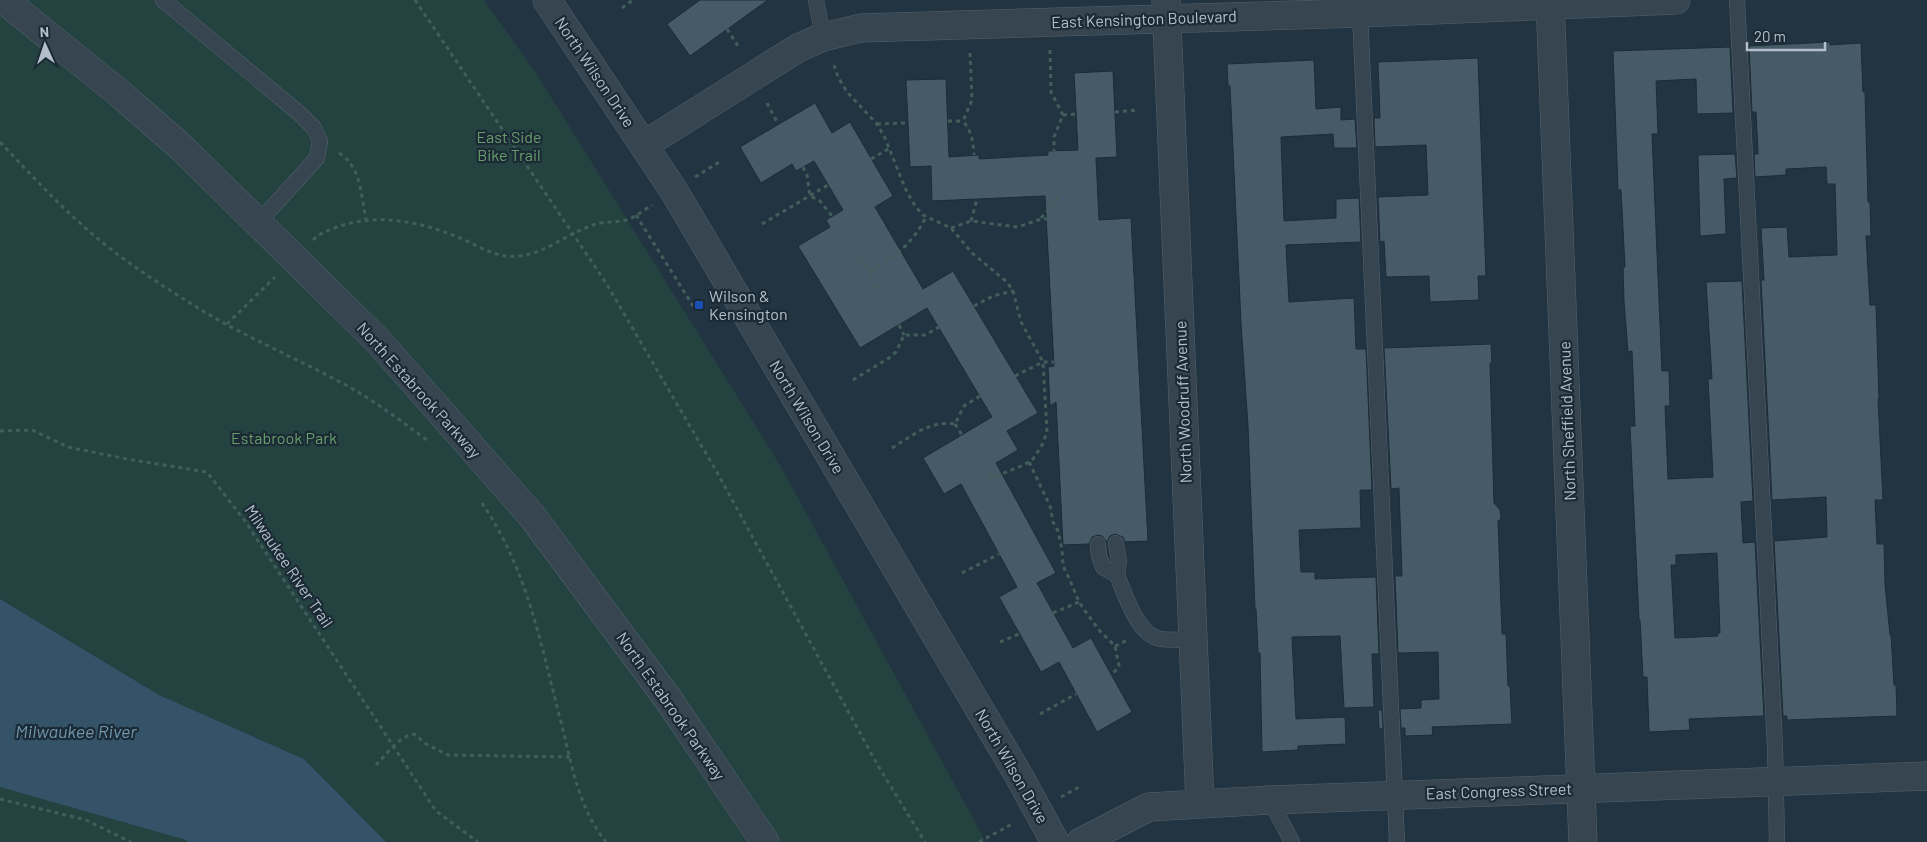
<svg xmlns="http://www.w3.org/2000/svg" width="1927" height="842" viewBox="0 0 1927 842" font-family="Barlow,sans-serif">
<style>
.green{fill:#244240}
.water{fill:#345369}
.building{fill:#465a67;stroke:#1d2c37;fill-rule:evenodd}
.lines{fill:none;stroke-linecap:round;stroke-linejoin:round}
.service-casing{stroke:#54636e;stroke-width:16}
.minor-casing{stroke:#54636e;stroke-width:29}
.tertiary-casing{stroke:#54636e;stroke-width:29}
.path{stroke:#425e5c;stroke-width:3;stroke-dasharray:4 4;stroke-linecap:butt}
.service{stroke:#364550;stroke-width:15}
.minor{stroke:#364550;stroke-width:28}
.tertiary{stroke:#364550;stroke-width:28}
.transit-dot{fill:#1a4fb4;stroke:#1b2a35;stroke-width:2}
.labels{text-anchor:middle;stroke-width:4.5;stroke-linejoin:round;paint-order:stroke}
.street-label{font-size:16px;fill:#b3c0cb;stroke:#1b2a35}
.park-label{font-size:16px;fill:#689e6b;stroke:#1b2a35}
.poi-label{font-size:16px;fill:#b3c0cb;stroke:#1b2a35;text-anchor:start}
.water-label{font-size:18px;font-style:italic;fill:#7096b1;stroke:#1b2a35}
</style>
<rect width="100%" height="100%" fill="#223441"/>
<!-- green -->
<g class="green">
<path d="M0 0H484L536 73 780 465 986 842H386L304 759 159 695 0 599Z"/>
<path d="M0 787 186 840 188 842H0Z"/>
</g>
<!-- water -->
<path class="water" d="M0 599 159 695 304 759 386 842H188L186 840 0 787Z"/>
<!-- building -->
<g class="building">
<path d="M700 0H768L690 56 667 24Z"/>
<path d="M1830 42V45L1861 43 1863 92H1865L1868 202H1870L1871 236H1866L1870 305H1876L1879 399H1878L1883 500H1875L1877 544H1884L1885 584 1890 635H1891L1894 685H1896L1897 716 1787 720V716H1783L1774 541 1827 537 1826 497 1772 500 1761 280H1764L1761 228 1787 227 1789 257 1837 255 1835 184H1827L1826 167 1786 169V175L1755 177 1754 154H1758V151L1756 112H1752L1749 46Z"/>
<path d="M1730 47 1733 113 1697 114 1696 79 1656 81 1658 134H1652L1662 371H1669L1670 406H1665L1668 479 1713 477 1708 379H1712L1706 282 1742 281 1753 501 1741 502 1743 543 1755 542 1764 716 1689 719 1690 730 1649 732 1647 677H1643L1640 620H1639L1630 426H1635L1632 351 1628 352 1624 302 1623 267H1625L1621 190H1618L1613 51ZM1717 553 1720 633H1717L1718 636 1675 638 1671 565H1676V555Z"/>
<path d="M1478 58 1486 276H1478L1479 300 1430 302 1429 276 1386 277 1384 241 1380 242 1378 197 1428 195 1426 145 1375 147 1374 118H1380L1378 62Z"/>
<path d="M1314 60 1316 109 1341 107V120L1355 119 1357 148H1334L1333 134 1281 137 1284 221 1336 218V199L1359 198 1361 242 1286 245 1289 302 1354 298 1356 349H1366L1372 490H1360L1361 528 1299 530 1301 572H1315V579L1376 577 1379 654H1372L1374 707 1344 708 1340 636 1292 637 1296 719 1345 717 1346 744 1298 746V750L1262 752 1260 653H1258L1256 609H1255L1248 426 1241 323 1230 86H1228L1227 64Z"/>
<path d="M1113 71 1117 157 1096 158 1099 220 1131 218 1148 541 1125 542 1123 537 1115 534 1110 536 1107 542 1102 536 1098 535 1092 537 1089 544 1063 545 1056 402 1050 406 1048 367 1054 366 1045 196 932 201 931 166 910 167 906 80 946 79 949 157 979 155V159L1048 155V151L1078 150 1074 73Z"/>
<path d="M815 103 832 133 850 122 893 196 875 207 923 289 953 271 1038 413 1007 431 1018 450 996 463 1056 573 1037 583 1073 648 1091 638 1132 712 1097 732 1059 662 1041 672 999 597 1017 587 961 484 944 494 923 458 992 417 927 308 860 348 798 246 830 227 826 220 843 210 814 161 796 171 792 164 761 183 740 147Z"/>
<path d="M1735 154 1737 178 1724 179 1726 234 1700 236 1698 155Z"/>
<path d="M1491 344 1492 363H1490L1494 503 1500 510 1501 519 1498 521 1502 634H1506L1508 686H1510L1512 724 1432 727 1433 735 1405 736V728H1401L1400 709 1421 708V700L1439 699 1438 652 1398 653 1395 576H1402L1399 488 1391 489 1384 348Z"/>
<path d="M1378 710H1382L1383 728 1379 729Z"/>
</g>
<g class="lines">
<!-- service casing -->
<g class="service-casing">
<g id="service">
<path d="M163 0 300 114 314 128 320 141 317 158 258 223"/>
<path d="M816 0 823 37"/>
<path d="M1737 0 1775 747 1777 842"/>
<path d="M1360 13 1397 842"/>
<path d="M1098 544 1099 556 1103 567 1117 575 1119 561 1116 543"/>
<path d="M1117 575C1125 594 1136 631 1157 638 1165 641 1183 639 1193 640"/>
<path d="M1270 800 1292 842"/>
</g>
</g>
<!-- minor casing -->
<g class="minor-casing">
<g id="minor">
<path d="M4 0 119 93 182 148 378 341 532 516 668 699 765 842"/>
<path d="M1166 0 1200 803"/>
<path d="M1550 0 1583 842"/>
<path d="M644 145 798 48 823 37 861 28 1360 13 1676 0"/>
<path d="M1081 842 1149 807 1270 800 1927 776"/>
</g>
</g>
<!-- tertiary casing -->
<g class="tertiary-casing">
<path id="tertiary" d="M547 0 674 191 1019 776 1055 842"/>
</g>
<!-- path -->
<g class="path">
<path d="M415 0 606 283 718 474 877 764 925 842"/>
<path d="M622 8 633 0"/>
<path d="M727 29 740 49"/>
<path d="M1050 50 1051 92 1063 115 1054 137V151"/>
<path d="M970 53 972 100 963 121C972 132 973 141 974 155"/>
<path d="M834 65 838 77 847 92 877 124 885 138 905 188 915 206 923 215 951 228 972 253 1007 282 1013 291 1021 322 1043 362 1047 432 1042 445 1033 459 1024 465 994 477 983 471"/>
<path d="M767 103 778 124"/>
<path d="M1115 112 1138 110"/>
<path d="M1063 115 1076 114"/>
<path d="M948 121H963"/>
<path d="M877 124 908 123"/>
<path d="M0 142C33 177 65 212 103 243 134 268 169 290 203 311 251 340 303 361 351 388 378 403 402 422 427 440"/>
<path d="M339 153C361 166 361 196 366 219"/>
<path d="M871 159 890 148"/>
<path d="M803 167 807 175 810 196 820 201 832 216"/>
<path d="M695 177 721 161"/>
<path d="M636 215 695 309"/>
<path d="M1041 218 1055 203 1058 196"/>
<path d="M971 221 977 199"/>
<path d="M762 224 828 185"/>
<path d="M951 228 971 221 1018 227 1041 219H1054"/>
<path d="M313 240C321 232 329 230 340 226 380 213 420 222 458 237 478 245 495 259 519 256 547 253 569 232 596 224 606 221 619 223 629 219 637 216 645 209 652 205"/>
<path d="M858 259 862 264 871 271V279L877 291"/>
<path d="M871 271C897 255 912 244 926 217"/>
<path d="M974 306 993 296 1013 291"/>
<path d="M227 324 275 277"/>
<path d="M899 325 904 335"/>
<path d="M1015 376 1043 362H1054"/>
<path d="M853 380 889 358 896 352 904 335H925L939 327"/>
<path d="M955 424 962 435"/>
<path d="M0 431 32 430 68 447 127 459 207 472 245 521 436 811 478 842"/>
<path d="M892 448C912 436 930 420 955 424L964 406 980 396"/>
<path d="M1029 462 1050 506 1053 522 1058 531 1062 550 1063 566 1069 578 1079 602 1088 615 1099 630 1115 646 1119 666 1112 675"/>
<path d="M482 503C529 572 541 647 562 726 572 766 579 809 606 842"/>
<path d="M962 573 999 554"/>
<path d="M1053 613 1079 602"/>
<path d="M1000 642 1019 634"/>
<path d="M1115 646 1128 640"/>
<path d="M1040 714 1076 694"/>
<path d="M376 765C386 755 399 736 414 734L426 744 448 755 570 757"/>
<path d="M1061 797 1079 787"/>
<path d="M0 799 86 820 131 842"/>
<path d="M979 842 1014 823"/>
</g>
<!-- service -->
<use href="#service" class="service"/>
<!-- minor -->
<use href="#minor" class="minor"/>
<!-- tertiary -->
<use href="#tertiary" class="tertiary"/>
</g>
<!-- markers -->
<rect class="transit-dot" x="694" y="300" width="10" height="10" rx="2.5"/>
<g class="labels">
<!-- street labels -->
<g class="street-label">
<text transform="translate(1144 19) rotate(-2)" y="6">East Kensington Boulevard</text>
<text transform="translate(595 72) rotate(56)" y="6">North Wilson Drive</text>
<text transform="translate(419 390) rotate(48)" y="6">North Estabrook Parkway</text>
<text transform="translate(1183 402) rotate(-92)" y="6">North Woodruff Avenue</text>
<text transform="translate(807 417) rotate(59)" y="6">North Wilson Drive</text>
<text transform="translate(1567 421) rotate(-92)" y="6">North Sheffield Avenue</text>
<text transform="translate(289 566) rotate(56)" y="6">Milwaukee River Trail</text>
<text transform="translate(671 706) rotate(55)" y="6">North Estabrook Parkway</text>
<text transform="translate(1012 766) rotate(60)" y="6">North Wilson Drive</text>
<text transform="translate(1499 791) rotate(-2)" y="6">East Congress Street</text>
</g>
<!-- park labels -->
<g class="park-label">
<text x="509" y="143">East Side<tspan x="509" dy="18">Bike Trail</tspan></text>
<text x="284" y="444">Estabrook Park</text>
</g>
<!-- poi labels -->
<g class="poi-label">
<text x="709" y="302">Wilson &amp;<tspan x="709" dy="18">Kensington</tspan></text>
</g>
<!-- water labels -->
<g class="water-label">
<text x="76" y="738">Milwaukee River</text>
</g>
</g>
<!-- north arrow -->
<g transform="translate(45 45) rotate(357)" stroke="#1b2a35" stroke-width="4" paint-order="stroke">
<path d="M0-4L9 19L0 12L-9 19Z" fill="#b3c0cb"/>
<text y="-8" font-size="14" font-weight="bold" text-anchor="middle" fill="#b3c0cb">N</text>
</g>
<!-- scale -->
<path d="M1747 42v8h78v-8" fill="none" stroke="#b3c0cb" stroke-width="2.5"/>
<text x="1754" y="42" font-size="15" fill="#b3c0cb" stroke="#1b2a35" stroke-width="4" paint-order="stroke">20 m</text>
</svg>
